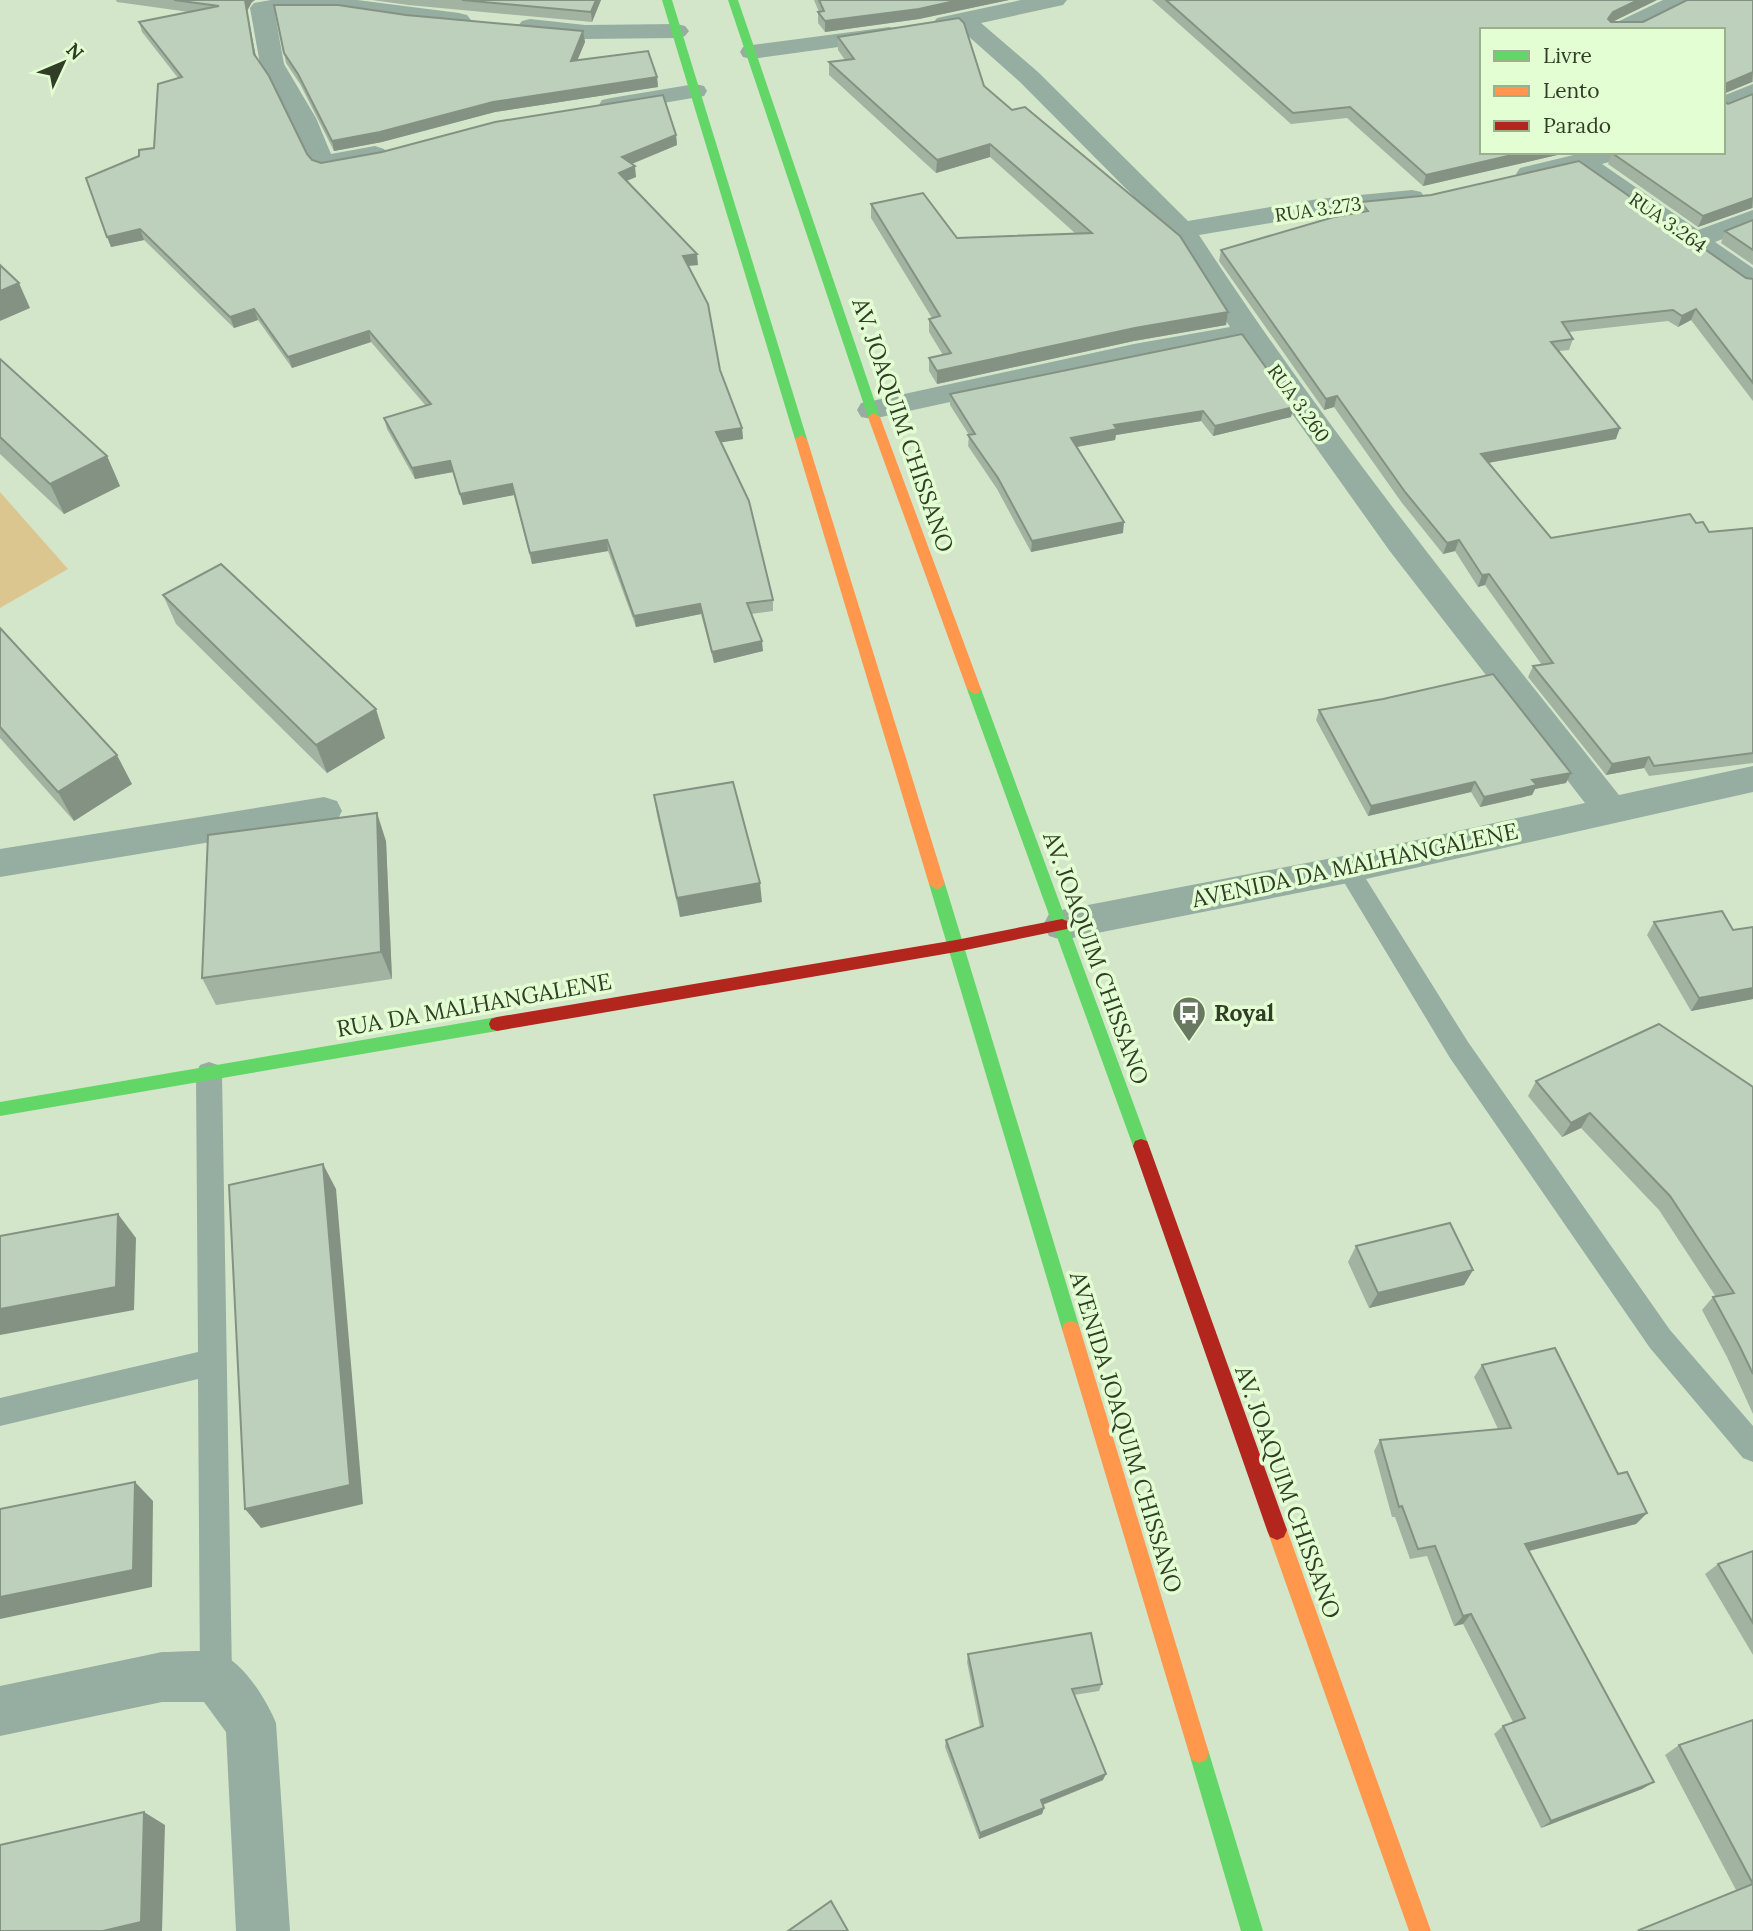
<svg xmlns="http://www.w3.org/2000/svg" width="1753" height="1931" viewBox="0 0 1753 1931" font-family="Lora,serif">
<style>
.green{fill:#dcc690}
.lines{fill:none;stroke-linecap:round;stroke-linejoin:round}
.lane{fill:#96ada1;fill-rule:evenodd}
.street{fill:#96ada1;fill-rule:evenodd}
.fast{fill:#63d668;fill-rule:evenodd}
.slow{fill:#ff974d;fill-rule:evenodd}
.jam{fill:#b3261e;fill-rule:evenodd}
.wall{fill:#a3b3a1}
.shaded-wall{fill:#849283}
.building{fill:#bdd0bb;stroke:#849283;stroke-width:2}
.labels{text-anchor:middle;stroke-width:7;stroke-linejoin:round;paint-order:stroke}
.far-street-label{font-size:19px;fill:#303d27;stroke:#e3fed2}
.street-label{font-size:23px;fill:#303d27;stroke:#e3fed2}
.poi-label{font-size:23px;font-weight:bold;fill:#303d27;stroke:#e3fed2;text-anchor:start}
</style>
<rect width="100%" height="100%" fill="#d4e6c9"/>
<!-- green -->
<path class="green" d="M0 492 68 569 0 608Z"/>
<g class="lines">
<!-- lane -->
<g class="lane">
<path d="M1348 860 1356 863 1468 1042 1670 1330 1753 1426V1462L1743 1458 1650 1348 1450 1058 1336 869 1340 863Z"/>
<path d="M209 1062 218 1065 222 1073 232 1677 227 1688 216 1693 205 1688 200 1677 198 1379 0 1426V1398L198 1352 196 1073 200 1065Z"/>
</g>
<!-- street -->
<g class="street">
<path d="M271 0H357L459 13 467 15 471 20 467 25 459 27 341 12 275 14 284 64 316 118 331 154 375 146 384 149 388 154 384 159 334 170 312 165 290 118 260 64 250 8 254 3Z"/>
<path d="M1021 0H1067L1063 5 981 23 1038 72 1188 221 1318 199 1412 190 1421 192 1425 198 1421 204 1412 206 1318 215 1199 235C1327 431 1473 612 1619 795L1753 766V792L1348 883 1062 940 1049 936 1043 925 1049 914 1062 910 1348 855 1585 803 1389 550 1241 342 1134 362 872 419 861 417 857 410 861 403 872 401 1134 344 1230 327 1172 235 1020 82 958 27 945 30 937 28 933 23 937 18Z"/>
<path d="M1663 0H1693L1689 5 1638 30H1607L1611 25Z"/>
<path d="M530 19 585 25 677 24 685 26 689 31 685 36 677 38 585 39 522 31 518 26 522 21Z"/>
<path d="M889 27 897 29 901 34 897 39 752 59 743 57 740 52 743 47 752 45Z"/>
<path d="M695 84 704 86 707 91 704 96 611 112 602 110 599 105 602 100 611 98Z"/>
<path d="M1753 84V101L1723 113V96Z"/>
<path d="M1586 152H1631L1627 157 1602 164 1698 230 1753 210V227L1715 242 1753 268V289L1743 287 1577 170 1529 182 1520 180 1516 174 1520 168Z"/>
<path d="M324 797 337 801 342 811 337 821 0 877V849Z"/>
<path d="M162 1652C179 1652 201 1649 217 1653 242 1659 267 1701 276 1723L290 1931H236L226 1732 204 1702H162L0 1736V1686Z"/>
</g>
<!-- fast -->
<g class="fast">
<path d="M662 0H672L807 439 805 442 801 443 795 439Z"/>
<path d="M728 0H738L880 417 878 420 874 421 868 417Z"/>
<path d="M974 684 981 689 1149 1146 1147 1151 1141 1153 1135 1151 1133 1146 967 689Z"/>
<path d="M937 878 945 884 1080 1329 1077 1335 1071 1337 1065 1335 1062 1329 929 884Z"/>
<path d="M497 1017 503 1019 505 1024 503 1029 497 1031 0 1116V1102Z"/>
<path d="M1199 1743 1206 1746 1209 1753 1263 1931H1241L1189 1753 1192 1746Z"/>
</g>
<!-- slow -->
<g class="slow">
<path d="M874 413 880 417 981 689 979 693 974 694 967 689 868 417Z"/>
<path d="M801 435 807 439 945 884 937 890 929 884 795 439Z"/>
<path d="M1071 1321 1077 1323 1080 1329 1209 1753 1206 1760 1199 1763 1192 1760 1189 1753 1062 1329 1065 1323Z"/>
<path d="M1277 1520 1284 1523 1287 1530 1431 1931H1409L1267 1530 1270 1523Z"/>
</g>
<!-- jam -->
<g class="jam">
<path d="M1062 919 1067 921 1070 925 1067 929 956 952 497 1031 491 1029 489 1024 491 1019 497 1017 956 940Z"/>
<path d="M1141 1139 1147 1141 1149 1146 1287 1530 1284 1537 1277 1540 1270 1537 1267 1530 1133 1146 1135 1141Z"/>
</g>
</g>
<!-- wall -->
<g class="wall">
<path d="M116 0H255L252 2 247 11 256 56 307 154 312 160 321 163 676 135 677 145 632 164 636 177 627 181 698 265 688 266 720 370 742 428 743 439 721 442 773 600V611L751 614 763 651 714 663 701 614 636 627 608 551 532 564 514 495 463 505 453 472 415 479 387 429 384 418 426 406 371 342 292 368 258 320 234 328 144 240 111 247 139 156 154 148 178 78 142 32 139 22 189 12 117 2Z"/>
<path d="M372 0H601L592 22 408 5Z"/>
<path d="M814 0H1009L919 19 825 32 818 23V12H819Z"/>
<path d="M1152 0H1657L1612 22H1643L1753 0V82H1752L1725 93V102L1728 104 1753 94V208H1752L1698 227 1608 164 1612 153 1723 152V30L1482 152H1570L1423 186 1347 118 1291 124Z"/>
<path d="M406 15 583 31 585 42 577 60 657 77 658 87 495 112 382 142 334 151 300 84 286 63 284 53Z"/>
<path d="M838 37 984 86 1228 312 1226 325 1134 341 937 384 929 371V358L943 355 929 332V319L932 318 871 218V204L957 238 1076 234 990 157 936 173 829 75V62L845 60 838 50Z"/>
<path d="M1361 202 1753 279V401L1691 320 1678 327 1668 321 1569 332 1573 339 1569 350 1559 351 1616 439 1488 463 1551 538 1696 523 1709 532 1753 528V763L1649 776 1644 768 1606 775 1528 677 1533 666 1542 665 1485 585 1478 587 1455 551 1443 554 1402 503 1334 407 1324 410 1219 261 1221 250 1359 213Z"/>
<path d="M1753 220V265L1721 243 1725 231Z"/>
<path d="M1242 334 1291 417 1213 436 1201 421 1116 435 1115 440 1077 447 1123 533 1031 552 997 489 968 446 969 435 950 405V394Z"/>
<path d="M0 359 107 456 120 486 64 514 0 454Z"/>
<path d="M163 595 385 738 327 773 176 624Z"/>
<path d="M0 628 132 784 74 821 0 738Z"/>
<path d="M1319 710 1566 783 1535 789 1532 795 1480 807 1471 792 1368 816 1316 720Z"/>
<path d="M654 795 762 902 680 917 657 815Z"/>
<path d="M386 841 392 979 216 1005 202 978Z"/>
<path d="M1654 922 1733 930 1753 927V999L1691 1011 1647 935Z"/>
<path d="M1536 1081 1753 1087V1414L1727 1357 1702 1310 1713 1297H1716L1659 1210 1581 1128 1562 1137 1528 1096Z"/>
<path d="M1356 1246 1473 1270 1464 1285 1369 1308 1348 1262Z"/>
<path d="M1482 1365 1618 1474 1647 1513 1636 1524 1529 1551 1654 1782 1642 1789 1541 1828 1494 1734 1503 1726 1513 1722 1463 1624 1454 1626 1427 1556 1410 1559 1395 1517H1392L1374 1451 1380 1440 1498 1429 1474 1377Z"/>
<path d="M1753 1551V1655L1705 1574 1718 1564Z"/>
<path d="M968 1654 1102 1684 1099 1691 1074 1695 1103 1780 1043 1805 1044 1808 1042 1814 979 1839 945 1747 946 1740 980 1727 967 1662Z"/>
<path d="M1753 1720V1931H1636L1736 1890 1665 1755 1679 1745Z"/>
</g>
<!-- shaded-wall -->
<g class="shaded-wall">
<path d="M245 0H255L252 2 247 11 257 64 254 54Z"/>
<path d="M596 0H601L592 22 591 12Z"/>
<path d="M959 0H1009L919 19 825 32V21Z"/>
<path d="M1638 0H1657L1610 23 1608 19 1613 12Z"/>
<path d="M583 31 585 42 573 71 571 61Z"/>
<path d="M1753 72 1752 82 1723 94 1725 84Z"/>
<path d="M657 77 658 87 495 112 382 142 334 151 332 141 493 102Z"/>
<path d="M676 135 677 145 624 167 622 157Z"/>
<path d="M990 144V157L936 173 937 160Z"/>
<path d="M1525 152H1570L1423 186 1426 175Z"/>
<path d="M635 166 636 177 620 183 619 173Z"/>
<path d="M1753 198 1752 208 1698 227 1703 216Z"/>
<path d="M140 229 144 240 111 247 107 237Z"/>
<path d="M697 254 698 265 684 266 683 256Z"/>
<path d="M19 283 30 308 0 321V291Z"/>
<path d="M254 309 258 320 234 328 230 317Z"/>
<path d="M1696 309 1691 320 1678 327 1682 316Z"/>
<path d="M1228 312 1226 325 1134 341 937 384V371L1135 328Z"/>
<path d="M369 331 371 342 292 368 288 357Z"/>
<path d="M1337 396 1334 407 1324 410 1326 399Z"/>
<path d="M1294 407 1291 417 1213 436 1215 426Z"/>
<path d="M1203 411 1201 421 1116 435 1115 440 1070 448 1071 438 1114 425Z"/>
<path d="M742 428 743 439 717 443 716 432Z"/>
<path d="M1620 428 1616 439 1477 465 1481 454Z"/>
<path d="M107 456 120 486 64 514 50 484Z"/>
<path d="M450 461 453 472 415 479 412 468Z"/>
<path d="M512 484 514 495 463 505 460 494Z"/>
<path d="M1124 522 1123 533 1031 552 1032 541Z"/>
<path d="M607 540 608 551 532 564 530 553Z"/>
<path d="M1459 540 1455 551 1443 554 1447 543Z"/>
<path d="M1489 574 1485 585 1478 587 1482 575Z"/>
<path d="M700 604 701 614 636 627 634 616Z"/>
<path d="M762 641 763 651 714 663 712 652Z"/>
<path d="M376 709 385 738 327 773 316 745Z"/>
<path d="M117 755 132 784 74 821 58 792Z"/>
<path d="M1649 757 1644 768 1606 775 1612 764Z"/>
<path d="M1571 773 1566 783 1535 789 1532 795 1480 807 1484 797 1532 780Z"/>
<path d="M1475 782 1471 792 1368 816 1371 806Z"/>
<path d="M377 813 386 841 392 979 381 952Z"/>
<path d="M760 883 762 902 680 917 677 898Z"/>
<path d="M1753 988V999L1691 1011 1699 998Z"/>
<path d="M1590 1113 1581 1128 1562 1137 1571 1123Z"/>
<path d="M323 1164 336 1189 363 1504 261 1528 245 1509Z"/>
<path d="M118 1214 136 1238 134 1310 0 1335V1309Z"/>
<path d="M1473 1270 1464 1285 1369 1308 1378 1293Z"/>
<path d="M135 1482 153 1501 152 1587 0 1619V1597Z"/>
<path d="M1647 1513 1636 1524 1516 1554 1525 1544Z"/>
<path d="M1471 1614 1463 1624 1454 1626 1463 1616Z"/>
<path d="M1106 1774 1103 1780 1039 1806 1041 1800Z"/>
<path d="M1654 1782 1642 1789 1541 1828 1551 1821Z"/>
<path d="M1044 1808 1042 1814 979 1839 980 1833Z"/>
<path d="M144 1812 165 1825 162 1931H103Z"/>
</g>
<!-- building -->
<g class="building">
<path d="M174 0H245L254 54 269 76 307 154 312 160 321 163 382 152 495 122 663 95 676 135 622 157 635 166 619 173 697 254 683 256 708 304 720 370 742 428 716 432 749 501 773 600 747 603 762 641 712 652 700 604 634 616 607 540 530 553 512 484 460 494 450 461 412 468 384 418 431 404 369 331 288 357 254 309 230 317 140 229 107 237 86 178 139 156V150L154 148 158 84 182 77 139 22 219 6Z"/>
<path d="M462 0H596L591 12Z"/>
<path d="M819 0H959L919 9 825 21 818 12 824 11Z"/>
<path d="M1166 0H1638L1613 12 1608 19 1611 22H1643L1687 0H1753V72L1725 84V102L1728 104 1753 94V198L1703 216 1612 153 1723 152V30H1482V152H1525L1426 175 1350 107 1293 113Z"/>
<path d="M274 5H338L406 15 583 31 571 61 648 51 657 77 493 102 380 132 332 141 298 74 284 53Z"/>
<path d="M959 18 964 23 984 86 1012 110 1025 107 1180 236 1228 312 1135 328 937 371 929 358 951 353 929 319 940 316 871 204 923 193 957 238 1092 233 990 144 937 160 829 62 854 59 838 37Z"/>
<path d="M1579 161 1746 278 1753 279V383L1696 309 1682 316 1673 310 1562 322 1573 339 1551 342 1620 428 1481 454 1551 538 1690 514 1696 523 1703 522 1709 532 1753 528V753L1654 766 1649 757 1612 764 1533 666 1553 663 1489 574 1482 575 1459 540 1447 543 1405 492 1337 396 1326 399 1221 250 1334 217 1368 211 1361 202 1431 195Z"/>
<path d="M1753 220V250L1725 231Z"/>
<path d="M0 265 19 283 0 291Z"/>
<path d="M1242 334 1294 407 1215 426 1203 411 1114 425 1117 429 1071 438 1124 522 1032 541 998 478 968 435 975 434 950 394Z"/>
<path d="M0 359 107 456 50 484 0 437Z"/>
<path d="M221 564 376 709 316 745 163 595Z"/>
<path d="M0 628 117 755 58 792 0 727Z"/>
<path d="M1493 674 1571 773 1532 780 1537 785 1484 797 1475 782 1371 806 1319 710 1383 699Z"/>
<path d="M733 782 760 883 677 898 654 795Z"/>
<path d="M377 813 381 952 202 978 208 835Z"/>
<path d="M1722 911 1733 930 1753 927V988L1699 998 1654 922Z"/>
<path d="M1659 1024 1753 1087V1374L1739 1345 1713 1297 1734 1293 1670 1196 1590 1113 1571 1123 1536 1081Z"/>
<path d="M323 1164 350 1485 245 1509 229 1185Z"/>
<path d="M118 1214 116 1287 0 1309V1236Z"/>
<path d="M1450 1223 1473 1270 1378 1293 1356 1246Z"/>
<path d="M1555 1348 1618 1474 1627 1472 1647 1513 1525 1544 1654 1782 1551 1821 1503 1726 1525 1718 1471 1614 1463 1616 1435 1546 1418 1549 1402 1506 1399 1507 1380 1440 1511 1428 1482 1365Z"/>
<path d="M135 1482 133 1570 0 1597V1509Z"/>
<path d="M1753 1551V1623L1718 1564Z"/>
<path d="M1091 1633 1102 1684 1072 1689 1106 1774 1041 1800 1044 1808 980 1833 946 1740 983 1726 968 1654Z"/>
<path d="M1753 1720V1931H1640L1639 1930 1753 1884 1679 1745Z"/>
<path d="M144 1812 141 1922 103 1931H0V1845Z"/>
<path d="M831 1901 848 1931H788Z"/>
</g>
<!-- icons -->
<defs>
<g id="bus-pin" transform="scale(1.75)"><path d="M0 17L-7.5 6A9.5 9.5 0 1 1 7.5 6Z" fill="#697860" stroke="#e3fed2"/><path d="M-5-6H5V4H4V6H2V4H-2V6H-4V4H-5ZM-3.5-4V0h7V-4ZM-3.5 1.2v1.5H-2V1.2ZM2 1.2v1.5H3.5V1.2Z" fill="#fff"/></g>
</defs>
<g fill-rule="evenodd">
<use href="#bus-pin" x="1189" y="1013"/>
</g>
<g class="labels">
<!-- far-street labels -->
<g class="far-street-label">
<text transform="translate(1318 209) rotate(-8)" y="7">RUA 3.273</text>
<text transform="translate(1668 222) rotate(35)" y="7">RUA 3.264</text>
<text transform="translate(1299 403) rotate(54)" y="7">RUA 3.260</text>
</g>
<!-- street labels -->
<g class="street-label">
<text transform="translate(903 425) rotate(71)" y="8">AV. JOAQUIM CHISSANO</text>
<text transform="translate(1355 865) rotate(-12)" y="8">AVENIDA DA MALHANGALENE</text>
<text transform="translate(1096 958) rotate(70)" y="8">AV. JOAQUIM CHISSANO</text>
<text transform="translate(474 1005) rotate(-10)" y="8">RUA DA MALHANGALENE</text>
<text transform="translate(1126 1432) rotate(73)" y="8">AVENIDA JOAQUIM CHISSANO</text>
<text transform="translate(1288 1492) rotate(70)" y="8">AV. JOAQUIM CHISSANO</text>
</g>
<!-- poi labels -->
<g class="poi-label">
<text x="1214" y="1021">Royal</text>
</g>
</g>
<!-- legend -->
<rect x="1480" y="28" width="245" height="126" fill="#e3fed2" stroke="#9bb18e" stroke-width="2"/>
<rect x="1494" y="51" width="35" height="10" fill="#63d668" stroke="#9bb18e" stroke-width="2"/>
<text x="1543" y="63" font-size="21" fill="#303d27">Livre</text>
<rect x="1494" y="86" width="35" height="10" fill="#ff974d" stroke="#9bb18e" stroke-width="2"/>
<text x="1543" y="98" font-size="21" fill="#303d27">Lento</text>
<rect x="1494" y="121" width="35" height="10" fill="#b3261e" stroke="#9bb18e" stroke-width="2"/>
<text x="1543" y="133" font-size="21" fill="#303d27">Parado</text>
<!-- north arrow -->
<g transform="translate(63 63) rotate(46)" stroke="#e3fed2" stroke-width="5" paint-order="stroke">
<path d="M0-5L12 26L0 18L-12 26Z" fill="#303d27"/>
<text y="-10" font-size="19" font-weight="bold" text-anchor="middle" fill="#303d27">N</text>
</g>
</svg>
